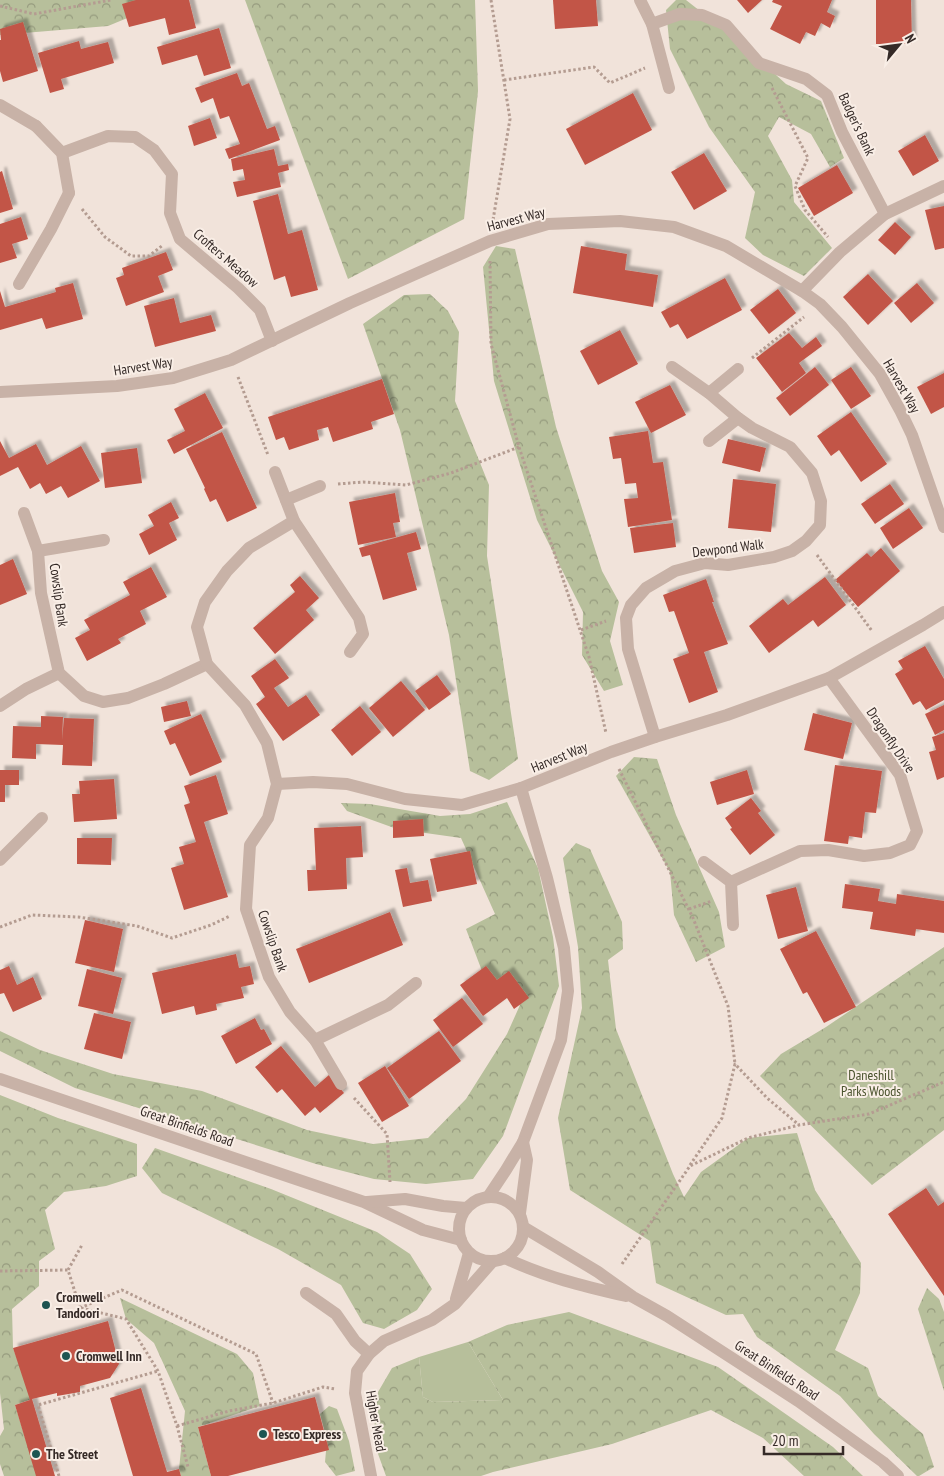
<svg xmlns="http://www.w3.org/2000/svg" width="944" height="1476" viewBox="0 0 944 1476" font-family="'PT Sans Narrow',sans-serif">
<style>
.grass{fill:#b7bf9b}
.forest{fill:url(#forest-crowns)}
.building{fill:#c25547;filter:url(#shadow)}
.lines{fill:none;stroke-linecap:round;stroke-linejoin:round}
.path{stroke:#b49c91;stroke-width:3;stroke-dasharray:2.5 2.5;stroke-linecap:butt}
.service{stroke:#c8b2a7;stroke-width:12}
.minor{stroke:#c8b2a7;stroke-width:12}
.tertiary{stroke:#c8b2a7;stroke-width:12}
.poi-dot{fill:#1e5552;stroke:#f9eee6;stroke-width:2}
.labels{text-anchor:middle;stroke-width:4;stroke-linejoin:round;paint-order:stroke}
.street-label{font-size:14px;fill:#352a27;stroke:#f9eee6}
.park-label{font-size:14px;fill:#49522c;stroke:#f9eee6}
.poi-label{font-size:14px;font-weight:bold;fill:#352a27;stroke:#f9eee6;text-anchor:start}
</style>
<defs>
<pattern id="forest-crowns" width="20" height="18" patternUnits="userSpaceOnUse" patternTransform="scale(1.25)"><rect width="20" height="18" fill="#b7bf9b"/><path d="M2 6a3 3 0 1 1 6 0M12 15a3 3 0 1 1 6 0" fill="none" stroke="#969b7e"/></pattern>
<filter id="shadow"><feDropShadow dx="4.5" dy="-4.5" stdDeviation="1" flood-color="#0004"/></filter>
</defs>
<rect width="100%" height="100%" fill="#f1e3da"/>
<!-- grass -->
<path class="grass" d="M468 1342 503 1400 433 1402 423 1397 419 1357Z"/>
<!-- forest -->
<g class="forest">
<path d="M0 0H171L108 26 0 35Z"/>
<path d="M245 0H475L478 91 464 219 348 279Z"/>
<path d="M676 0H686L742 44 786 84 821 101 844 158 830 167 811 134 779 117 768 136 792 180 794 202 832 248 804 276 763 255 745 238 755 192 709 127 670 49 666 10Z"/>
<path d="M496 246 515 249 556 427 602 571 619 602 610 641 623 685 604 691 582 655 583 612 537 520 494 381 483 267Z"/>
<path d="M430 294 448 311 459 332 455 401 489 485 487 556 518 759 489 780 470 771 449 635 400 430 363 324 404 295Z"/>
<path d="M634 757 657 759 676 815 719 912 725 947 696 962 674 915 670 872 616 776Z"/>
<path d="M507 802 538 868 553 937 559 986 503 1136 473 1179 426 1184 374 1179 316 1164 75 1088 0 1051V1031L40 1050 113 1074 202 1091 307 1130 373 1144 428 1138 466 1099 507 1034 520 1005 509 987 482 971 466 929 495 914 461 838 397 829 347 811 341 803 370 804 440 816 470 814Z"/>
<path d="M576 843 590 849 622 922 623 949 608 960 616 1029 673 1174 684 1197 701 1172 748 1138 797 1133 815 1190 861 1263 860 1293 835 1350 868 1368 878 1396 923 1434 934 1467 919 1476H917L874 1434 840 1396 757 1337 743 1314 726 1315 656 1283 650 1241 570 1190 558 1118 582 1008 578 947 563 858Z"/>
<path d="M944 947V1130L872 1185 760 1076 781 1054 826 1027Z"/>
<path d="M0 1095 58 1118 137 1144V1176L106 1186 64 1192 45 1210 55 1249 39 1261V1286L12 1309 13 1348 32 1399 15 1405 37 1476H4L0 1464V1436L4 1429 0 1393Z"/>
<path d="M155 1148 271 1189 377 1232 410 1254 432 1289 417 1310 384 1329 363 1323 341 1285 278 1249 162 1193 142 1168Z"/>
<path d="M927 1288 939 1299 944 1312V1391L918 1309Z"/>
<path d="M120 1298 237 1354 253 1373 260 1406 198 1427 211 1476H181L179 1469 185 1411 154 1343 126 1319Z"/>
<path d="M569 1312 718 1367 833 1447 863 1476H804L763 1438 711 1410 612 1444 493 1472 481 1476H386L373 1440 378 1392 392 1368 419 1357 423 1397 433 1402 503 1400 468 1342 507 1325Z"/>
<path d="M329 1406 337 1409 349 1441 355 1471 336 1476 325 1462 327 1440 320 1414Z"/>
</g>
<!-- building -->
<g class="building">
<path d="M136 0H189L196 28 169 35 165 18 129 27 122 4Z"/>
<path d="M553 0H596L598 26 555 29Z"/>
<path d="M737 0H762L748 13Z"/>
<path d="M773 0H832L827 12 835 16 830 28 821 23 815 36 806 32 800 44 770 29 782 6 772 2Z"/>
<path d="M876 0H911L912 44H876Z"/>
<path d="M23 22 38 71 3 82 0 71V40H1L0 29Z"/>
<path d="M219 28 231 68 204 76 197 55 162 65 157 47Z"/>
<path d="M79 41 81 49 108 42 114 63 61 79 64 89 50 93 38 53Z"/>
<path d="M237 73 242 86 249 83 267 129 275 126 280 140 229 159 225 149 240 144 229 116 220 119 213 98 201 103 195 88Z"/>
<path d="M633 93 652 130 585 165 566 129Z"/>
<path d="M210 118 217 138 194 146 188 126Z"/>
<path d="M925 135 939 161 913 176 898 151Z"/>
<path d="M274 149 278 166 288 164 289 170 278 173 281 187 237 197 233 182 245 180 243 169 233 171 231 159Z"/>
<path d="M704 153 727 191 694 210 671 172Z"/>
<path d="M837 165 853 193 814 216 798 188Z"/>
<path d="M2 171 13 209 0 213V172Z"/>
<path d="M278 194 288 234 302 230 318 290 291 297 285 276 274 280 253 201Z"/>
<path d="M944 206V248L935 250 925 210Z"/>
<path d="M21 217 28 239 12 244 17 258 0 263V224Z"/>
<path d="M895 222 911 237 895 255 878 240Z"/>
<path d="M581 246 627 254 625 270 658 275 653 307 573 293Z"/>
<path d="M166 252 173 270 158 276 164 292 126 306 116 278 124 275 122 268Z"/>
<path d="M868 274 893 301 868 325 843 297Z"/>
<path d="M725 278 742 310 687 339 678 324 670 328 661 312Z"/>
<path d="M73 283 83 319 46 329 42 318 0 330V291L5 307 56 292 55 288Z"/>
<path d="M917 283 934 303 911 323 894 303Z"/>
<path d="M778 289 796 313 769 334 750 310Z"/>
<path d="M174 298 180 323 211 315 216 331 155 347 144 306Z"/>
<path d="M620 330 638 364 598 385 580 351Z"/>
<path d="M789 333 802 348 816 337 822 346 799 363 806 373 782 392 756 358Z"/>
<path d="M815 367 829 385 790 416 776 398Z"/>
<path d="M851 367 871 396 851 409 831 380Z"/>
<path d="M944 373V407L931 414 917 387Z"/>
<path d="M382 379 394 414 371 422 373 429 333 442 328 427 317 430 319 440 289 450 284 437 276 440 268 417Z"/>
<path d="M670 385 686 415 651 433 635 402Z"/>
<path d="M205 393 223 428 174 454 167 440 185 431 174 409Z"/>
<path d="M851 412 887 464 861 482 839 450 831 456 817 436Z"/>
<path d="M648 431 653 463 663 462 672 520 628 527 624 499 638 498 636 483 625 484 621 458 613 459 609 437Z"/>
<path d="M222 432 257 508 227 522 216 499 210 502 204 489 205 488 186 449Z"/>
<path d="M728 439 766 448 760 472 722 463Z"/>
<path d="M0 441 9 458 36 444 47 465 81 446 100 481 68 498 61 486 46 494 40 483 30 489 18 467 0 476Z"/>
<path d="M137 448 142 483 105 488 101 453Z"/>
<path d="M733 479 776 484 771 532 728 528Z"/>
<path d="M890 484 904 504 875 524 861 504Z"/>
<path d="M395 493 400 522 393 523 396 537 358 545 349 502Z"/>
<path d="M171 502 179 518 169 523 177 540 149 555 139 534 154 526 148 515Z"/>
<path d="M909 508 923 528 893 549 880 528Z"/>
<path d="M673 523 676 547 634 553 630 528Z"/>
<path d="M416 532 421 549 407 553 417 590 383 600 370 555 362 557 359 548Z"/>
<path d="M881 548 900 571 858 607 835 580 867 553 871 557Z"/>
<path d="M13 559 27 594 0 605V565Z"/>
<path d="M151 567 167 597 140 611 146 624 118 639 121 643 87 661 75 638 90 630 84 620 130 595 123 582Z"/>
<path d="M300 576 319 598 306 610 314 620 275 654 253 628 295 592 290 585Z"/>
<path d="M825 577 846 605 818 627 813 620 769 653 749 626 783 599 788 605Z"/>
<path d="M706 579 714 602H712L728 644 704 652 718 692 689 703 673 659 689 653 674 611 669 612 663 595Z"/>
<path d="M925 646 944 679V700L926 710 920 701 913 705 895 674 903 669 898 661Z"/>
<path d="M275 659 289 678 274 688 288 707 306 695 320 715 283 741 256 704 265 697 251 676Z"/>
<path d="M437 675 451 694 429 710 415 691Z"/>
<path d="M401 681 425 710 393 737 369 708Z"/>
<path d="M187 701 191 716 164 722 161 707Z"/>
<path d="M944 705V730L935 735 925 714Z"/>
<path d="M360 706 381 732 352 756 331 730Z"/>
<path d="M813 713 852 723 843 759 804 750Z"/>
<path d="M201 714 222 762 190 776 175 743 170 745 164 731Z"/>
<path d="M41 716 63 717 62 740 64 718 94 719 92 766 62 765 63 745 36 744V759L12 758 13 726 41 727Z"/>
<path d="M944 733V777L937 780 929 752 936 750 932 737Z"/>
<path d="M835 765 882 771 876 813 865 812 862 838 849 836 848 844 824 841Z"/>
<path d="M0 770H19V785H5V802H0Z"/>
<path d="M747 770 754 794 717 805 710 782Z"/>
<path d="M216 775 228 814 204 822 228 897 184 910 171 868 184 864 179 847 196 842 184 805 190 803 184 786Z"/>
<path d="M114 779 117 819 74 822 72 794H80L79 781Z"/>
<path d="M751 798 761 811 758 813 775 835 750 855 730 829 732 828 725 818Z"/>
<path d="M423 819 424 836 393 838V821Z"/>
<path d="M361 826 363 857 346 858 347 889 308 891 307 870H316L314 828Z"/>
<path d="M77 838H112L111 865 77 864Z"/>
<path d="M470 851 477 884 437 892 430 859Z"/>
<path d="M407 868 410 883 428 880 432 901 403 907 395 870Z"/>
<path d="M845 884 880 889 878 901 896 904 897 894 944 901V933L916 929 915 936 870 929 873 912 842 908Z"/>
<path d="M796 887 808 931 778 939 766 895Z"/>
<path d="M390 912 403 945 309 983 296 949Z"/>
<path d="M85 920 123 929 114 972 75 963Z"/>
<path d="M816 931 856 1007 824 1023 807 992 803 994 780 949Z"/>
<path d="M236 954 239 968 250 966 254 984 241 987 244 998 216 1004 217 1010 196 1015 194 1006 162 1014 152 973Z"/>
<path d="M9 966 17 985 33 977 42 999 13 1012 4 993 0 994V970Z"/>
<path d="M486 966 497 980 509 971 529 998 514 1009 507 998 483 1016 460 985Z"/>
<path d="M87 969 122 978 113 1014 78 1006Z"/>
<path d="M462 998 483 1024 453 1047 433 1020Z"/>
<path d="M94 1013 131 1022 122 1059 84 1049Z"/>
<path d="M255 1018 261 1030 264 1029 272 1044 236 1064 221 1036Z"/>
<path d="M439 1031 461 1061 409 1099 387 1068Z"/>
<path d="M281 1046 315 1087 329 1075 344 1093 320 1113 315 1107 305 1116 282 1089 277 1093 255 1067Z"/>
<path d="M385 1066 409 1106 382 1122 358 1083Z"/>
<path d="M926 1188 938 1206 944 1202V1296L888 1214Z"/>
<path d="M108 1321 119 1364 110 1378 80 1386V1392L57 1396V1393L32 1399 55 1476H36L15 1405 30 1400 13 1348Z"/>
<path d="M141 1388 167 1472 179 1469 181 1476H133L110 1398Z"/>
<path d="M315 1397 329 1450 228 1476H211L198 1427Z"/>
</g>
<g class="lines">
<!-- path -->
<g class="path">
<path d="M491 0 510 119 493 220"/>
<path d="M0 6 34 14 111 0"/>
<path d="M504 80 594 67 610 83 645 68"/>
<path d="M772 88 808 158 795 186 805 210 828 237"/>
<path d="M82 209 105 237 131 256H149L163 245"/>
<path d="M490 261 491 344 519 447 589 657 606 733"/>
<path d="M752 358 804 317"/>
<path d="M238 377 268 455"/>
<path d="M338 484 363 482 406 485 451 473 519 447"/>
<path d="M817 555 872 631"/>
<path d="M581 630 606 621"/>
<path d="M619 769 693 918 728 1006 735 1064"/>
<path d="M689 909 712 901"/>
<path d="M0 927 32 915 78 917 137 926 172 938 211 925 230 916"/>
<path d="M354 1098 387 1134 390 1182"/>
<path d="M690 1165 722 1118 735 1064 767 1098 799 1125"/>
<path d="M622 1264 690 1166 748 1138 799 1125 869 1114 944 1082"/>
<path d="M0 1271 68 1270"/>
<path d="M80 1308 122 1290 256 1354 273 1403"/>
<path d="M80 1308 68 1270 82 1245"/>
<path d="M81 1308 126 1319 158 1371 177 1426 188 1467"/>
<path d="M177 1426 229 1411 273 1403 323 1387 335 1389"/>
<path d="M59 1476 38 1405 158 1371"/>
</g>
<!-- service -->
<g class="service">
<path d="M0 105 36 126"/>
<path d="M19 284 51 229 69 193"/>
<path d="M306 1293 336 1314 355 1341 369 1354"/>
</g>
<!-- minor -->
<g class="minor">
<path d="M640 0 652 24 669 88"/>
<path d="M652 24 680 14 702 15 726 25 759 63 806 79 827 95 842 132 885 214"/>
<path d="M36 126 62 153 69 193"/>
<path d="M62 153 108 136 135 137 154 150 172 174 170 213 180 239 238 288 260 310 272 341"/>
<path d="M802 291 840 252 885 214 944 186"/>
<path d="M0 392 117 386 173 378 231 360 350 303 490 241 548 224 620 221 674 227 726 246 802 291 820 304 842 327 880 374 900 410 912 435 944 527"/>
<path d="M709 393 738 369"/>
<path d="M709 441 738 418"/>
<path d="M275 472 294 521 359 618 363 634 350 652"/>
<path d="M286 500 320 486"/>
<path d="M24 513 38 551 41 593 59 673 84 696 103 702 128 698 164 684 207 664"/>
<path d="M294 521 249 548 227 571 205 602 197 627 207 664 245 705 267 743 277 784 268 818 250 845 246 909 269 977 290 1012 315 1040 341 1084"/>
<path d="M38 551 104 540"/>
<path d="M0 706 26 689 59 673"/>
<path d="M655 737 628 649 626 618 631 605 646 588 675 571 705 563 728 565 774 557 792 551 806 541 820 525 821 501 812 473 790 447 752 428 738 418 709 393 672 367"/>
<path d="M277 784 313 782 347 784 405 799 462 805 521 788 611 752 655 737 727 715 829 678 923 625 944 612"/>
<path d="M0 860 42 818"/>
<path d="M704 862 731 882 733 925"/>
<path d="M731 882 800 851 828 850 864 856 890 853 910 845 917 831 900 775 829 678"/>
<path d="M315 1040 388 1005 416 983"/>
<path d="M488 1197 506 1170 523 1142 561 1040 568 991 564 948 547 878 521 788"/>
<path d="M520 1213 527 1160 523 1142"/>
<path d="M456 1299 469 1253"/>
<path d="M371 1476 355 1393 357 1371 369 1354 384 1341 432 1320 455 1304 492 1262"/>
</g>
<!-- tertiary -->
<g class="tertiary">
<path d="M0 1079 364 1202 423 1230 461 1240"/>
<circle cx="491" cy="1229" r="32"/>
<path d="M367 1202 405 1199 443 1206 466 1208"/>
<path d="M523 1227 598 1272 633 1297 667 1316 798 1401 883 1462 898 1476"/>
<path d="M505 1258C545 1277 583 1286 626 1296"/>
</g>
</g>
<!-- markers -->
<g class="poi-dot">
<circle cx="46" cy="1305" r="5"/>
<circle cx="66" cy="1356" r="5"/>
<circle cx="263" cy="1434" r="5"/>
<circle cx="36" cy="1454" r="5"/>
</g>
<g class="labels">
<!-- street labels -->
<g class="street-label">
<text transform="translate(857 124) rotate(65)" y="5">Badger's Bank</text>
<text transform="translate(516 219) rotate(-15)" y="5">Harvest Way</text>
<text transform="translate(226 258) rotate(41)" y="5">Crofters Meadow</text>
<text transform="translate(143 366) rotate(-9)" y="5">Harvest Way</text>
<text transform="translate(902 386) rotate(60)" y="5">Harvest Way</text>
<text transform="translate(728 548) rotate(-7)" y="5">Dewpond Walk</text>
<text transform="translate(59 595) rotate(82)" y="5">Cowslip Bank</text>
<text transform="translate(891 740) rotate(56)" y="5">Dragonfly Drive</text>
<text transform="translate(559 757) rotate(-22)" y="5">Harvest Way</text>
<text transform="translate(273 941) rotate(71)" y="5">Cowslip Bank</text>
<text transform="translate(187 1126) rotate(19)" y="5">Great Binfields Road</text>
<text transform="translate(777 1370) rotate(33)" y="5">Great Binfields Road</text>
<text transform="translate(376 1421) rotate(80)" y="5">Higher Mead</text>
</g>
<!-- park labels -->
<g class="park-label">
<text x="871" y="1080">Daneshill<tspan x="871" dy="16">Parks Woods</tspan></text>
</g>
<!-- poi labels -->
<g class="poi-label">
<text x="56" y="1302">Cromwell<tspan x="56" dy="16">Tandoori</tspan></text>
<text x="76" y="1361">Cromwell Inn</text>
<text x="273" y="1439">Tesco Express</text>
<text x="46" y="1459">The Street</text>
</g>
</g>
<!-- north arrow -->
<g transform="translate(899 45) rotate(61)" stroke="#f9eee6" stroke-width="4" paint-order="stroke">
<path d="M0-4L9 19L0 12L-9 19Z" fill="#352a27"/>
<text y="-8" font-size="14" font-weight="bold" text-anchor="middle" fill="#352a27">N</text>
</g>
<!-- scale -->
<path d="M764 1446v8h79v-8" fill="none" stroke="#352a27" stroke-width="2.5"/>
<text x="772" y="1446" font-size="15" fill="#352a27" stroke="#f9eee6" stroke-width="4" paint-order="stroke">20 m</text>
</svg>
